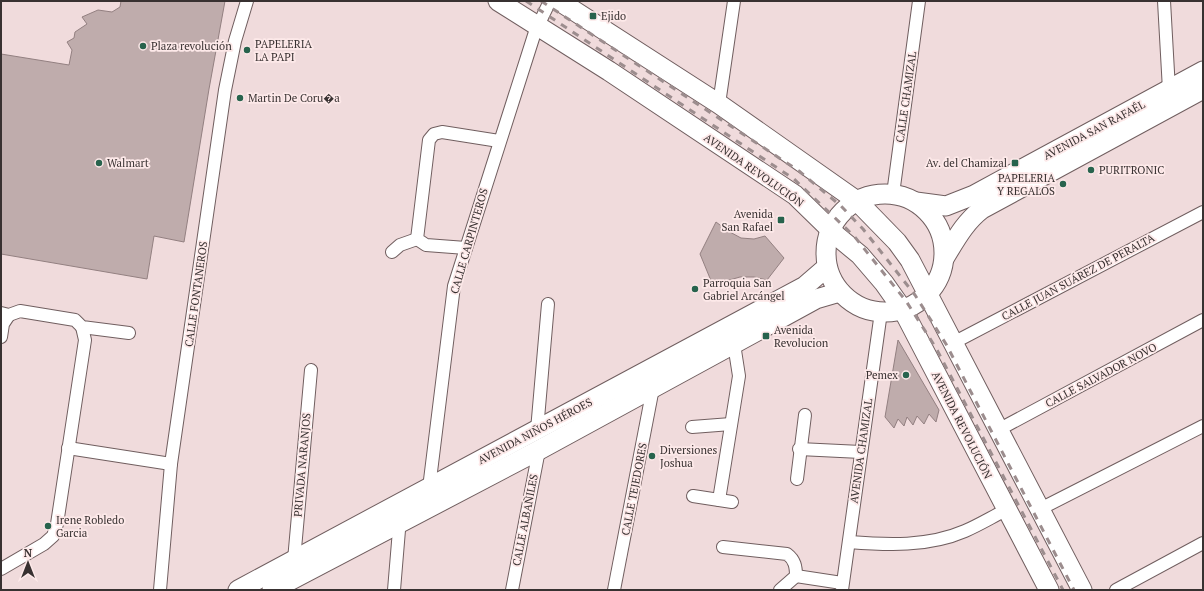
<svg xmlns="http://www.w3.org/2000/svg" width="1204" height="591" viewBox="0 0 1204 591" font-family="'PT Serif',serif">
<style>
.building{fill:#bfacac;stroke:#938081}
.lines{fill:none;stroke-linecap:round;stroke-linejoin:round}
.minor-casing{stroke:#705e5f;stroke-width:14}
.primary-casing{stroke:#705e5f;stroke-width:21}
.minor{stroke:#fff;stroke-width:12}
.primary{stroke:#fff;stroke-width:19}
.rail{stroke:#9c8d8e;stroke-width:3;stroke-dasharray:7 7;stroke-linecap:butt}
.poi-dot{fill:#27634d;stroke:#fde9e9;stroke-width:1.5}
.labels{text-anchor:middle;stroke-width:3.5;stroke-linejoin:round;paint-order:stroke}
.poi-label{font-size:11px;fill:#383131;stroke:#fde9e9;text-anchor:start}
.street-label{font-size:11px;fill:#383131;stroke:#fde9e9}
</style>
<rect width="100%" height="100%" fill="#f0dbdc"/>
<!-- building -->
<g class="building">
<path d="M121 1H225L209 89 184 242 154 236 147 279 1 254V54L69 65 72 50 67 42 74 38 75 32 87 24 82 17 98 10 112 12 120 7Z"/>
<path d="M716 222 728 231 741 238 754 239 765 236 784 258 767 280 754 277H740L726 281 714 288 700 254Z"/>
<path d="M898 340 939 410 936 422 929 414 924 424 917 416 913 425 907 417 904 426 898 419 894 428 885 417Z"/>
</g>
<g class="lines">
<!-- minor casing -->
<g class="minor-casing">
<g id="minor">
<path d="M1164 1 1169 90"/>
<path d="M719 104 734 1"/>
<path d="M893 194 919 1"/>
<path d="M466 248 426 245 417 239 429 140 434 134 442 132 499 141"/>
<path d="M392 252 400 245 417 239"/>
<path d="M1 313 9 315 20 311 75 320 82 327 129 333"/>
<path d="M1 337 3 324 9 315"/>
<path d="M953 343 1203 212"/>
<path d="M692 427 731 424"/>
<path d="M537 430 548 304"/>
<path d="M998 430 1203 320"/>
<path d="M68 448 171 464"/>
<path d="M799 449 861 452"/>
<path d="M797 479 805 415"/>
<path d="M429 488 454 286 535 32 550 1"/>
<path d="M693 496 732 502"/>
<path d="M719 500 739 376 734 344"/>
<path d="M1040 509 1203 426"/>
<path d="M849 542C887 545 928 547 965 531 979 525 992 517 1006 510"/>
<path d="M723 547 787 554C795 560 796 567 796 576L780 590"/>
<path d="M294 560 311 370"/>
<path d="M1 569 44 544 53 536 57 524 85 340 82 327"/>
<path d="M796 576 842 583"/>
<path d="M160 590 171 464 225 90 235 41 247 1"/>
<path d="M394 590 400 518"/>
<path d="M512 590 539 450"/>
<path d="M614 590 653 388"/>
<path d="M842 590 881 312"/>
<path d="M1116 590 1203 543"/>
</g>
</g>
<!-- primary casing -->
<g class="primary-casing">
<g id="primary">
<path d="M498 1 609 71 795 195 837 236 860 255 884 283 903 310 1049 590"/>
<path d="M559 1 719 104 857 201 897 242 910 260 1082 590"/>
<circle cx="885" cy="253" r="59"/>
<path d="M916 202 946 206 974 195 1203 71"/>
<path d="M945 257C956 239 965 222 982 209L1203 89"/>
<path d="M238 590 805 286 827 267"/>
<path d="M272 590 539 450 816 299 840 292"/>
</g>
</g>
<!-- minor -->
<use href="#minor" class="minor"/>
<!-- primary -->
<use href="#primary" class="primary"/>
<!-- rail -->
<g class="rail">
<path d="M526 1 794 179 854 236 906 301 936 348 1063 590"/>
<path d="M541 1 799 171 841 206 863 229 915 295 946 344 1074 590"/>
</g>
</g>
<!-- markers -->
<g class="poi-dot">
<rect x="589" y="12" width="8" height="8" rx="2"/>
<circle cx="143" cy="46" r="4"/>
<circle cx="247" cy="50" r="4"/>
<circle cx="240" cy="98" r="4"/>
<circle cx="99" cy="163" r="4"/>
<rect x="1011" y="159" width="8" height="8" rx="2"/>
<circle cx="1091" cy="170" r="4"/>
<circle cx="1063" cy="184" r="4"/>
<rect x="777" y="216" width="8" height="8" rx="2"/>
<circle cx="695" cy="289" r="4"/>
<rect x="762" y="332" width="8" height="8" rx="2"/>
<circle cx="906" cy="375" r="4"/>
<circle cx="652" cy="456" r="4"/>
<circle cx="48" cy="526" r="4"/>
</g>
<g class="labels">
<!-- poi labels -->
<g class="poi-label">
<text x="601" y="20">Ejido</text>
<text x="255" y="48">PAPELERIA<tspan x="255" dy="13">LA PAPI</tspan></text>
<text x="151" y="50">Plaza revolución</text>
<text x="248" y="102">Martin De Coru�a</text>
<text x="107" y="167">Walmart</text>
<text x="1007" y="167" text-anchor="end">Av. del Chamizal</text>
<text x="1099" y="174">PURITRONIC</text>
<text x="1055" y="182" text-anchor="end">PAPELERIA<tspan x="1055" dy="13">Y REGALOS</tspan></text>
<text x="773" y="218" text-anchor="end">Avenida<tspan x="773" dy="13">San Rafael</tspan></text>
<text x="703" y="287">Parroquia San<tspan x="703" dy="13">Gabriel Arcángel</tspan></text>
<text x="774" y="334">Avenida<tspan x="774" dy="13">Revolucion</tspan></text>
<text x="898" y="379" text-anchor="end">Pemex</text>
<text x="660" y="454">Diversiones<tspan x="660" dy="13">Joshua</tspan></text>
<text x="56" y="524">Irene Robledo<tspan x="56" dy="13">Garcia</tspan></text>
</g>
<!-- street labels -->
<g class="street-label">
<text transform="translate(906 97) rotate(-82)" y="4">CALLE CHAMIZAL</text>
<text transform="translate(1094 130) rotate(-28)" y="4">AVENIDA SAN RAFAÉL</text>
<text transform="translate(754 170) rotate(35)" y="4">AVENIDA REVOLUCIÓN</text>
<text transform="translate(469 241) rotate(-74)" y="4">CALLE CARPINTEROS</text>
<text transform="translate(1078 277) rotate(-28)" y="4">CALLE JUAN SUÁREZ DE PERALTA</text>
<text transform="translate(196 294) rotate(-82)" y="4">CALLE FONTANEROS</text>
<text transform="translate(1101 375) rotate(-28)" y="4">CALLE SALVADOR NOVO</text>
<text transform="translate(962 425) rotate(63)" y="4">AVENIDA REVOLUCIÓN</text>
<text transform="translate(535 431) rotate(-28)" y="4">AVENIDA NIÑOS HÉROES</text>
<text transform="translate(861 451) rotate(-82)" y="4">AVENIDA CHAMIZAL</text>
<text transform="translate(302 465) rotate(-85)" y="4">PRIVADA NARANJOS</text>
<text transform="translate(634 489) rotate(-79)" y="4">CALLE TEJEDORES</text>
<text transform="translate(525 520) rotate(-79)" y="4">CALLE ALBAÑILES</text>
</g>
</g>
<!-- border -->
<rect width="1204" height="591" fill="none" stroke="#383131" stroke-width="4"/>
<!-- north arrow -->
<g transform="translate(28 563)" stroke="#fde9e9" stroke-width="3" paint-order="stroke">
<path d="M0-3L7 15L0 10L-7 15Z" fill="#383131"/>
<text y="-6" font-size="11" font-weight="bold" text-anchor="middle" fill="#383131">N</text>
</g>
</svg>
